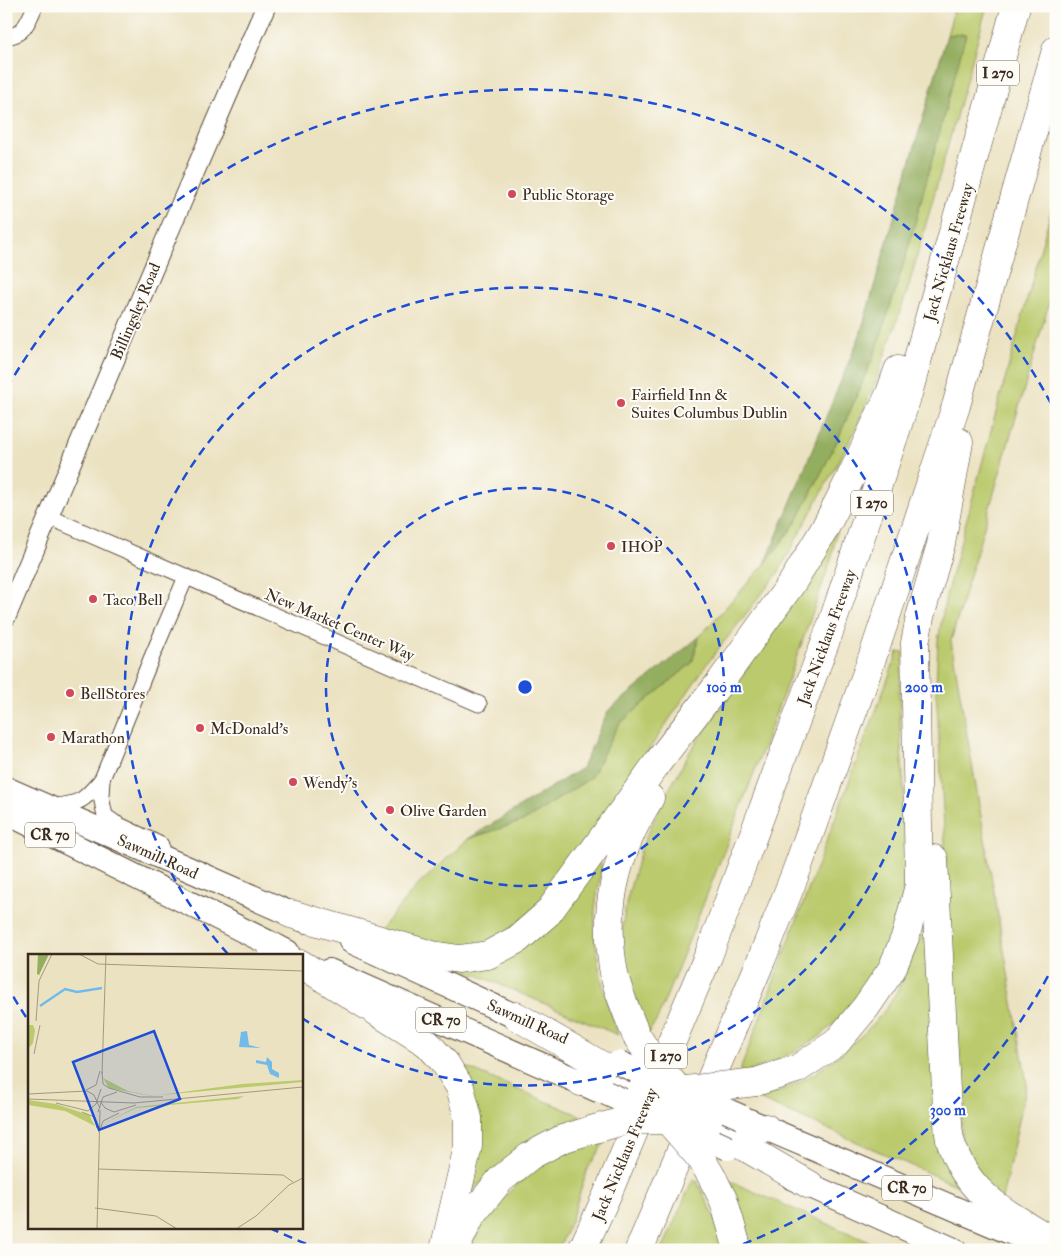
<svg xmlns="http://www.w3.org/2000/svg" width="1062" height="1256" viewBox="0 0 1062 1256" font-family="'IM FELL Double Pica',serif">
<style>
.green{fill:#bbca6d;stroke:#7b7a46}
.forest{fill:#94ae60;stroke:#686c3f}
.lines{fill:none;stroke-linecap:round;stroke-linejoin:round}
.minor-casing{stroke:#554636;stroke-width:17}
.tertiary-casing{stroke:#554636;stroke-width:21}
.primary-casing{stroke:#554636;stroke-width:26}
.motorway-casing{stroke:#554636;stroke-width:29}
.minor{stroke:#fff;stroke-width:15}
.tertiary{stroke:#fff;stroke-width:19}
.primary{stroke:#fff;stroke-width:24}
.motorway{stroke:#fff;stroke-width:28}
.primary-bridge-casing{stroke:#554636;stroke-width:26;stroke-linecap:butt}
.motorway-bridge-casing{stroke:#554636;stroke-width:29;stroke-linecap:butt}
.primary-bridge{stroke:#fff;stroke-width:24}
.motorway-bridge{stroke:#fff;stroke-width:28}
.ring{fill:none;stroke:#1d4ed8;stroke-width:2.5;stroke-dasharray:9 6}
.poi-dot{fill:#d1495b;stroke:#fdfcf7;stroke-width:2}
.labels{text-anchor:middle;stroke-width:4;stroke-linejoin:round;paint-order:stroke}
.shield{fill:#fdfcf7;stroke:#75695f;stroke-width:1}
.shield-label{font-size:15px;font-weight:bold;fill:#3b2a1e}
.poi-label{font-size:16px;fill:#3b2a1e;stroke:#fdfcf7;text-anchor:start}
.street-label{font-size:16px;fill:#3b2a1e;stroke:#fdfcf7}
.inset-river{fill:none;stroke:#70bbe9;stroke-width:2.5}
.inset-road{fill:none;stroke:#a59880;stroke-width:1}
.view{fill:#1d4ed8;fill-opacity:0.15;stroke:#1d4ed8;stroke-width:2.5}
.inset-edge{fill:none;stroke:#3b2a1e;stroke-width:2.5}
.centre{fill:#1d4ed8;stroke:#fdfcf7;stroke-width:2.5}
.ring-label{font-size:15px;text-anchor:middle;font-weight:bold;fill:#1d4ed8;stroke:#fdfcf7;stroke-width:4;stroke-linejoin:round;paint-order:stroke}
</style>
<rect width="100%" height="100%" fill="#fdfcf7"/>
<filter id="ink" filterUnits="userSpaceOnUse"><feTurbulence type="fractalNoise" baseFrequency=".02" numOctaves="2"/><feDisplacementMap in="SourceGraphic" scale="10" xChannelSelector="R" yChannelSelector="G"/><feConvolveMatrix kernelMatrix="1 2 1 2 8 2 1 2 1" color-interpolation-filters="sRGB"/></filter>
<filter id="wash" filterUnits="userSpaceOnUse"><feTurbulence type="fractalNoise" baseFrequency=".0096" numOctaves="4" result="noise"/><feDisplacementMap in="SourceGraphic" scale="20" xChannelSelector="R" yChannelSelector="G"/><feGaussianBlur stdDeviation="1.12" result="paint"/><feColorMatrix in="noise" values="0 0 0 0 0 0 0 0 0 0 0 0 0 0 0 0 0 1.4 0 .05"/><feComposite in="paint" operator="in"/></filter>
<g filter="url(#wash)">
<rect width="100%" height="100%" fill="#ebe2c1"/>
<!-- green -->
<g class="green">
<path d="M955 6H987L907 292 876 381 854 433 778 573 706 665 594 831 540 905 509 932 479 948 446 952 378 932 415 888 468 839 526 820 590 778 619 724 692 663 699 637 765 564 797 521 838 439 877 348 906 256 965 34 947 35Z"/>
<path d="M1056 193V279L951 641 1027 1084 1002 1199 985 1187 962 1142 936 687 938 641 946 595Z"/>
<path d="M837 528 832 557C778 713 719 867 657 1020L648 1033 625 981 620 940 627 899 642 846 663 800 691 750 797 597Z"/>
<path d="M898 652 904 653 899 693 901 747 908 847 906 881 889 947 875 973 860 996 836 1022 818 1038 779 1060 741 1074V1068Z"/>
<path d="M598 859 602 866C600 881 596 896 595 911 593 955 604 994 618 1035L461 968Z"/>
<path d="M925 924 965 1189 756 1098C767 1094 778 1092 789 1087 820 1075 877 1027 893 998 906 975 915 949 925 924Z"/>
<path d="M451 1061 581 1116 540 1136 501 1163 464 1199Z"/>
<path d="M605 1141 587 1170 571 1221 558 1250H468L489 1213 515 1186 554 1157 580 1146Z"/>
<path d="M693 1179 697 1181 718 1224 723 1250H662Z"/>
<path d="M727 1180 888 1250H750Z"/>
</g>
<!-- forest -->
<g class="forest">
<path d="M966 34 906 256 877 348 838 439 797 521 765 564 860 335 947 35Z"/>
<path d="M699 637 692 663 619 724 590 778 526 820 468 839 582 768 608 711Z"/>
</g>
</g>
<g filter="url(#ink)">
<g class="lines">
<!-- minor casing -->
<g class="minor-casing">
<g id="minor">
<path d="M6 36C23 37 29 20 35 6"/>
<path d="M49 517 479 704"/>
<path d="M51 807C82 803 82 802 102 779"/>
<path d="M161 845 115 823 105 816 101 796 102 779 151 659 186 577"/>
</g>
</g>
<!-- tertiary casing -->
<g class="tertiary-casing">
<path id="tertiary" d="M6 617 165 241 266 6"/>
</g>
<!-- primary casing -->
<g class="primary-casing">
<g id="primary">
<path d="M6 789 307 921"/>
<path d="M6 812 287 952"/>
<path d="M351 941 532 1024"/>
<path d="M329 971 598 1090"/>
<path d="M749 1121 1045 1247"/>
<path d="M793 1178 954 1250"/>
</g>
</g>
<!-- motorway casing -->
<g class="motorway-casing">
<g id="motorway">
<path d="M934 859 947 1109C948 1119 948 1130 950 1140 967 1197 1009 1214 1056 1243"/>
<path d="M291 914 432 955 459 959 488 955 518 939 548 913 658 762 721 681 792 583 824 530 850 479 890 393 898 370"/>
<path d="M270 945 286 955"/>
<path d="M301 964 428 1044 445 1063 460 1087 468 1118V1146L444 1250"/>
<path d="M516 1016 620 1076 641 1091"/>
<path d="M636 1035C629 1017 620 997 615 978 601 912 615 854 650 798"/>
<path d="M581 1082 590 1079 626 1089"/>
<path d="M756 1082 797 1069 836 1043 866 1007 892 969 906 935 919 885 915 643 920 617 941 544 959 442"/>
<path d="M708 1121 750 1150 810 1185"/>
<path d="M722 1124 753 1132 766 1128"/>
<path d="M713 1179 724 1201 738 1250"/>
<path d="M455 1249 471 1216 500 1180 530 1156 562 1139 591 1130"/>
<path d="M582 1250 607 1195 709 954 832 624 908 394 1016 6"/>
<path d="M639 1250 762 958 796 872 876 647 956 406 1056 50"/>
</g>
</g>
<!-- minor -->
<use href="#minor" class="minor"/>
<!-- tertiary -->
<use href="#tertiary" class="tertiary"/>
<!-- primary -->
<use href="#primary" class="primary"/>
<!-- motorway -->
<use href="#motorway" class="motorway"/>
<!-- primary-bridge casing -->
<g class="primary-bridge-casing">
<g id="primary-bridge">
<path d="M619 1063 741 1117"/>
<path d="M606 1093 728 1148"/>
</g>
</g>
<!-- motorway-bridge casing -->
<g class="motorway-bridge-casing">
<g id="motorway-bridge">
<path d="M636 1035 649 1055 688 1101"/>
<path d="M641 1091 660 1093 756 1082"/>
<path d="M659 1110 702 1160 713 1179"/>
<path d="M591 1130 627 1120H687L708 1121"/>
</g>
</g>
<!-- primary-bridge -->
<use href="#primary-bridge" class="primary-bridge"/>
<!-- motorway-bridge -->
<use href="#motorway-bridge" class="motorway-bridge"/>
</g>
</g>
<!-- distance rings -->
<g class="ring">
<circle cx="525" cy="687" r="199"/>
<path d="M228 954A399 399 0 1 1 302 1018"/>
<path d="M1055 963A598 598 0 0 1 730 1249M320 1249A598 598 0 0 1 272 1229M26 1017A598 598 0 0 1 7 986M7 388A598 598 0 0 1 1055 411"/>
</g>
<!-- markers -->
<g class="poi-dot">
<circle cx="512" cy="194" r="5"/>
<circle cx="621" cy="403" r="5"/>
<circle cx="611" cy="546" r="5"/>
<circle cx="93" cy="599" r="5"/>
<circle cx="70" cy="693" r="5"/>
<circle cx="200" cy="728" r="5"/>
<circle cx="51" cy="737" r="5"/>
<circle cx="293" cy="782" r="5"/>
<circle cx="390" cy="810" r="5"/>
</g>
<g class="labels">
<!-- shield labels -->
<g class="shield">
<rect x="977" y="60.5" width="42" height="25" rx="4"/>
<rect x="851" y="490.5" width="42" height="25" rx="4"/>
<rect x="25" y="822.5" width="50" height="25" rx="4"/>
<rect x="416" y="1007.5" width="50" height="25" rx="4"/>
<rect x="645" y="1043.5" width="42" height="25" rx="4"/>
<rect x="882" y="1175.5" width="50" height="25" rx="4"/>
</g>
<g class="shield-label">
<text x="998" y="78">I 270</text>
<text x="872" y="508">I 270</text>
<text x="50" y="840">CR 70</text>
<text x="441" y="1025">CR 70</text>
<text x="666" y="1061">I 270</text>
<text x="907" y="1193">CR 70</text>
</g>
<!-- poi labels -->
<g class="poi-label">
<text x="522" y="200">Public Storage</text>
<text x="631" y="400">Fairfield Inn &amp;<tspan x="631" dy="18">Suites Columbus Dublin</tspan></text>
<text x="621" y="552">IHOP</text>
<text x="103" y="605">Taco Bell</text>
<text x="80" y="699">BellStores</text>
<text x="210" y="734">McDonald's</text>
<text x="61" y="743">Marathon</text>
<text x="303" y="788">Wendy's</text>
<text x="400" y="816">Olive Garden</text>
</g>
<!-- street labels -->
<g class="street-label">
<text transform="translate(948 252) rotate(-74)" y="6">Jack Nicklaus Freeway</text>
<text transform="translate(135 311) rotate(-67)" y="6">Billingsley Road</text>
<text transform="translate(340 624) rotate(23)" y="6">New Market Center Way</text>
<text transform="translate(826 637) rotate(-70)" y="6">Jack Nicklaus Freeway</text>
<text transform="translate(158 856) rotate(24)" y="6">Sawmill Road</text>
<text transform="translate(528 1021) rotate(24)" y="6">Sawmill Road</text>
<text transform="translate(624 1154) rotate(-67)" y="6">Jack Nicklaus Freeway</text>
</g>
</g>
<!-- overview -->
<g transform="translate(28 954)">
<rect width="275" height="275" fill="#ebe2c1"/>
<path d="M0 71H5L7 76 5 89 0 95ZM75 124 100 137 125 142 214 130 275 126V128L123 142 81 134ZM216 142 210 145 108 154 73 171 108 153ZM0 146 28 150 61 161 67 172 37 157 0 151Z" fill="#bbca6d"/>
<path d="M10 0H21L11 21 9 20Z" fill="#94ae60"/>
<path d="M219 77 221 91 233 94 211 93 213 78ZM239 103 244 108V115L251 119V124L242 120 239 111 228 109V106L238 108Z" fill="#70bbe9"/>
<path class="inset-river" d="M12 52 37 35 49 38 74 34"/>
<path class="inset-road" d="M51 0 70 10 275 17M8 67 11 27 24 0M6 100 12 71M74 118 75 130 81 134 112 143H135M74 120 78 0M58 136 68 131 72 117M0 140 59 137 66 141 72 154M0 145 106 149 275 133M72 147 77 154 86 158 108 151M28 149 60 157 68 150 73 135M54 158 66 163 69 174M70 158 75 143 89 138M71 179 75 167 91 159M70 215 255 221 265 228M67 254 128 262 149 275M69 275 72 156M208 275 228 262 261 231 275 224"/>
<path class="view" d="M126 77 152 145 71 176 45 108Z"/>
<rect width="275" height="275" class="inset-edge"/>
</g>
<circle cx="525" cy="687" r="8" class="centre"/>
<g class="ring-label">
<text x="724" y="692">100 m</text>
<text x="924" y="692">200 m</text>
<text x="948" y="1115">300 m</text>
</g>
<!-- margin -->
<rect width="1062" height="1256" fill="none" stroke="#fdfcf7" stroke-width="25"/>
</svg>
